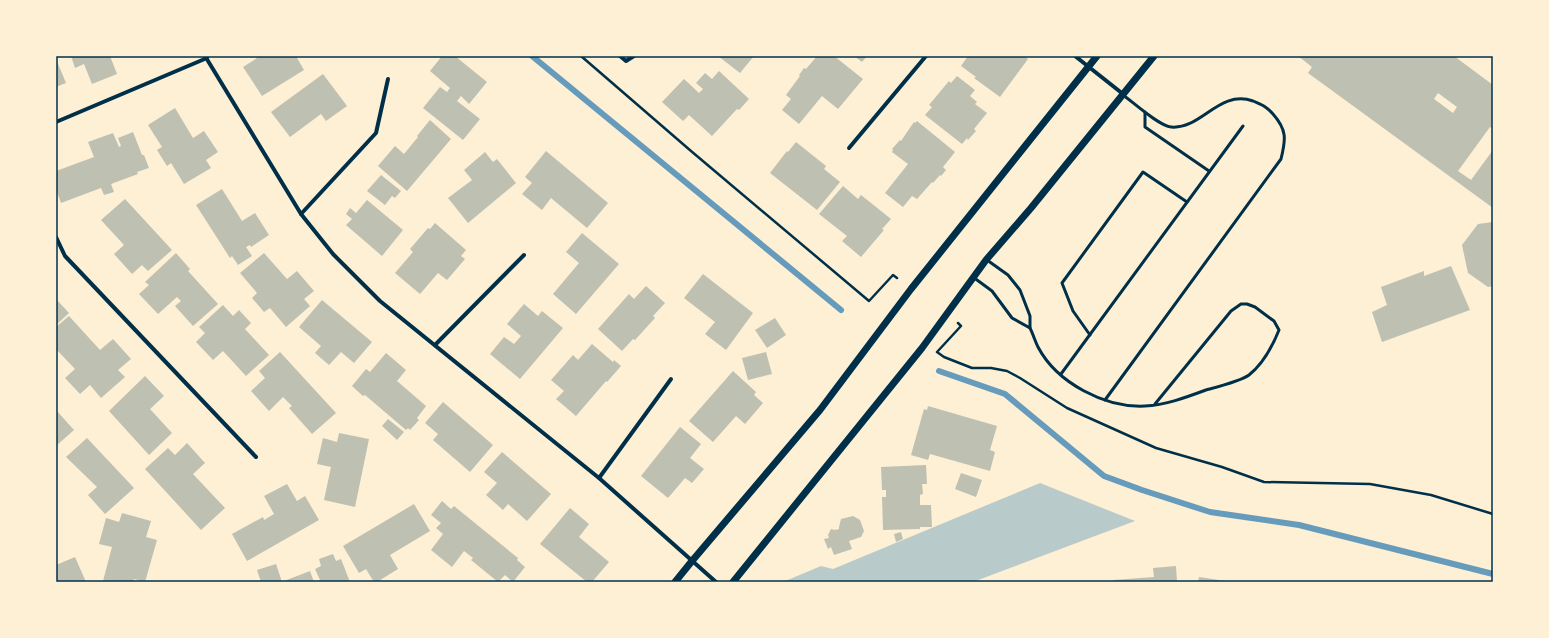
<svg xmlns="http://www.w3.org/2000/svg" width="1549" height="638" viewBox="0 0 1549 638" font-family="Rubik,sans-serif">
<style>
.green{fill:#b9caca}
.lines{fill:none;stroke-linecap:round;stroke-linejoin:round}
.stream{stroke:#669bbc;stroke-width:6}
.building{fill:#bec0b2;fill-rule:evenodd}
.path{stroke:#003049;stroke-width:2.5}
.service{stroke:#003049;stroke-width:3}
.minor{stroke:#003049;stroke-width:4}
.tertiary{stroke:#003049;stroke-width:7}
.neatline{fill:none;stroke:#003049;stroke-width:1.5}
</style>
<rect width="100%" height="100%" fill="#fdf0d5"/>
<!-- green -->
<path class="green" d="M1040 483 1135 521 973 582H783L821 566 833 569Z"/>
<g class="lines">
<!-- stream -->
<g class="stream">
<path d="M532 56 841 310"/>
<path d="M939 371 1005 394 1104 476 1142 490 1210 512 1299 525 1493 574"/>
</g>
</g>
<!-- building -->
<g class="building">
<path d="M71 56H110L117 74 92 84 84 64 75 68Z"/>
<path d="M255 56H296L304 70 262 96 243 67 257 58Z"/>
<path d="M442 56H455L487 82 469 104 461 96 457 101 480 119 463 140 423 108 440 87 447 92 450 88 430 71Z"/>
<path d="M718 56H754L740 73Z"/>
<path d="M817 56H834L863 79 838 109 822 96 799 124 782 110 791 99 786 95 800 76 799 75 804 68 806 69Z"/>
<path d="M854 56H867L862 62Z"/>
<path d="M968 56H1024L1028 59 1000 97 974 78 976 77 961 66Z"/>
<path d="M1298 56H1454L1493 85V129L1490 127 1458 171 1471 180 1493 150V208L1308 73 1312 67ZM1438 93 1457 107 1453 113 1434 99Z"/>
<path d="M56 59 66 83 56 87Z"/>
<path d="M719 71 749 99 739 110 737 109 712 136 689 115 683 121 662 102 684 79 699 93 703 89 696 83 705 73 712 79Z"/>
<path d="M323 74 347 106 326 121 321 114 290 137 271 112Z"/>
<path d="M957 76 975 90 970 96 977 102 975 104 987 113 974 129 976 131 968 140 967 138 962 144 925 115 932 107 929 105 949 81 951 83Z"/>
<path d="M175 108 193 138 204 131 218 152 206 160 211 168 184 184 171 163 167 166 157 150 162 147 148 125Z"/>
<path d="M430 120 451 139 407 191 378 166 395 146 404 154 418 137 417 136Z"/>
<path d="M917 121 955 152 943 167 946 170 941 176 940 175 933 183 932 182 917 199 912 196 903 207 885 193 908 164 892 152 893 150 892 149 900 140 901 141 914 122 915 123Z"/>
<path d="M133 132 142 155H144L149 168 137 172 138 174 111 184 114 192 104 195 101 188 61 203 56 189V171L94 157 88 142 113 133 119 147 121 146 118 138Z"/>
<path d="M796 142 826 166 824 169 840 182 817 210 770 173 787 151 788 152Z"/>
<path d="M546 151 608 203 587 228 551 198 542 210 522 194 532 183 525 177Z"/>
<path d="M485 152 493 162 497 159 516 183 468 223 448 198 472 180 464 170Z"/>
<path d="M381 175 401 191 395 198 392 196 385 205 367 191Z"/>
<path d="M843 186 858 199 861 195 891 219 882 229 884 230 861 257 842 241 847 236 819 214Z"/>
<path d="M222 189 242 221 255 213 269 235 251 247 250 245 246 247 252 256 238 265 232 256 230 258 196 205Z"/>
<path d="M125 199 172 250 148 271 142 265 132 274 114 254 124 245 101 220Z"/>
<path d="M367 200 403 230 382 256 346 225 352 219 346 214 350 208 356 213Z"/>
<path d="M1493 222V286L1488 287 1468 273 1462 245 1478 224Z"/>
<path d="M435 223 466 250 461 256 465 259 447 280 438 273 420 294 395 273 413 252 410 249 428 228 430 229Z"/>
<path d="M582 233 619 264 576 314 553 294 579 263 566 252Z"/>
<path d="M176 253 190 269 188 271 218 304 193 326 175 306 181 301 177 297 158 314 139 294 149 285 145 282Z"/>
<path d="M264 253 287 279 297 271 314 291 304 299 310 306 286 327 270 308 264 312 252 298 257 293 240 273Z"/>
<path d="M1451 266 1470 310 1382 342 1372 312 1387 305 1381 287 1424 271V276Z"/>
<path d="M703 274 753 313 726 350 705 334 715 322 684 298Z"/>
<path d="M646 286 665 303 653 316 655 318 635 340 633 339 622 351 598 329 629 294 634 299Z"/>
<path d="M56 299 69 313 56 325Z"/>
<path d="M322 300 372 342 354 363 341 352 329 365 315 353 321 346 299 327Z"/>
<path d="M524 304 538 316 542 311 563 328 520 379 490 354 504 337 514 344 521 336 507 324Z"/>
<path d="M223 305 233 316 239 310 251 323 245 329 269 355 246 376 223 351 213 360 196 342 205 333 199 327Z"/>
<path d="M69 316 100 350 113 339 131 359 118 370 125 377 101 398 90 385 80 394 65 378 75 369 56 349V327Z"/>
<path d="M775 318 786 335 767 348 755 330Z"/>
<path d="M592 344 613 362 614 360 621 366 607 382 606 381 576 416 556 399 564 391 551 380 573 355 578 360Z"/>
<path d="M280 352 336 413 312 434 289 408 292 406 283 397 269 411 251 391 265 378 259 371Z"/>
<path d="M766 352 772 374 748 380 742 358Z"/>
<path d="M386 353 406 370 397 381 426 406 417 418 419 420 410 430 408 428 406 430 365 395 363 396 352 386 366 369 370 372Z"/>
<path d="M733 371 756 392 754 395 763 403 745 424 736 416 713 442 689 421Z"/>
<path d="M145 376 164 396 150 409 172 433 149 455 109 411Z"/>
<path d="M443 402 493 445 470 472 433 440 438 434 425 423Z"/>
<path d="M928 406 997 426 990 450 995 452 990 471 930 454 928 460 911 455 924 409 927 410Z"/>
<path d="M56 410 74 430 56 446Z"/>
<path d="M388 419 404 432 397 440 382 426Z"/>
<path d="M680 427 701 444 690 458 704 469 692 483 685 478 668 498 641 476Z"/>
<path d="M339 433 369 439 355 507 324 500 331 467 317 464 323 438 337 442Z"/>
<path d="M87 438 134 488 105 514 88 495 97 487 66 457Z"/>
<path d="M187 443 205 463 193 474 225 508 201 530 145 469 168 448 175 455Z"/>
<path d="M502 452 551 494 527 521 508 504 503 510 486 495 497 483 484 472Z"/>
<path d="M926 465 927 484H922L923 494 920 495V505H931L932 527H920V529L883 530 882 497H886V490H882L881 467Z"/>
<path d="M961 473 982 480 976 497 955 489Z"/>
<path d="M287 484 297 501 305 496 319 520 247 561 232 534 263 517 264 520 274 514 264 496Z"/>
<path d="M442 501 451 509 454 506 518 558 517 560 525 567 513 582 505 575 498 582 471 560 473 558 464 551 452 567 431 550 443 534 436 528 441 523 431 515Z"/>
<path d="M414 504 430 531 390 555 398 569 377 582H374L366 569 359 573 343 546Z"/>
<path d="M570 508 589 524 579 537 609 562 592 582H587L540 544Z"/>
<path d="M122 513 151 521 146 537 157 540 145 582 134 579 133 582H108L103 581 112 547 99 544 106 518 119 522Z"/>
<path d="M853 516 860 520 864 531 861 537 849 541 852 549 834 555 831 547 828 549 824 539 829 538 828 535 831 529 835 530 839 529V527L841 519Z"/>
<path d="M901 532 903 539 896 542 894 534Z"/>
<path d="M333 554 336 561 341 559 350 582H315L320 580 315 569 321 566 319 559Z"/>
<path d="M75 557 86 582H56V565Z"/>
<path d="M276 564 282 582H261L257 570Z"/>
<path d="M1176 566 1177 582H1113V580L1154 577 1153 568Z"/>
<path d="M310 571 314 582H285L284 581Z"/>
<path d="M1199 577 1226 581V582H1198Z"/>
</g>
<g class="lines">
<!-- path -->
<g class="path">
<path d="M581 56 691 151 869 301 893 275 897 278"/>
<path d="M958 323 961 326 937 352 944 357 972 368H991L1007 371 1020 378 1067 408 1156 448 1222 467 1264 482 1370 484 1431 495 1493 514"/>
</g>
<!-- service -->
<g class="service">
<path d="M1145 112V127L1209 171"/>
<path d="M973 277 992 291 1012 318 1030 328V316L1020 290 1008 275 987 260"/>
<path d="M1030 328C1033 334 1035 341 1038 347 1057 383 1105 408 1145 406 1166 405 1187 397 1206 390 1217 387 1241 381 1249 375 1263 364 1273 345 1279 330L1274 321 1255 307 1247 304H1241L1231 311 1155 404"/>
<path d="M1090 335 1073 311 1062 283 1143 172 1187 202"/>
<path d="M1061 374 1243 126"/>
<path d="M1105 400 1281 159C1286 139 1287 130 1273 114 1266 106 1262 105 1253 101 1219 89 1201 130 1171 127 1159 126 1133 102 1123 95"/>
</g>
<!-- minor -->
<g class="minor">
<path d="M205 56 301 214 333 254 380 301 599 478 716 582"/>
<path d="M620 56 626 61 634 56"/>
<path d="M1075 56 1123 94"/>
<path d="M56 122 207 58"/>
<path d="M849 148 926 56"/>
<path d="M301 214 376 133 388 79"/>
<path d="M56 237 65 256 256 457"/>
<path d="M435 345 524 255"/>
<path d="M599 478 671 379"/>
</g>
<!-- tertiary -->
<g class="tertiary">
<path d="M675 582 692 561 820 410 911 289 1097 56"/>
<path d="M733 582 922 348 986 260 1031 208 1154 56"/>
</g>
</g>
<!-- border -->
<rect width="1549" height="638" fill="none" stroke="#fdf0d5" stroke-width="114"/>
<rect x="57" y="57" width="1435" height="524" class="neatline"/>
</svg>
